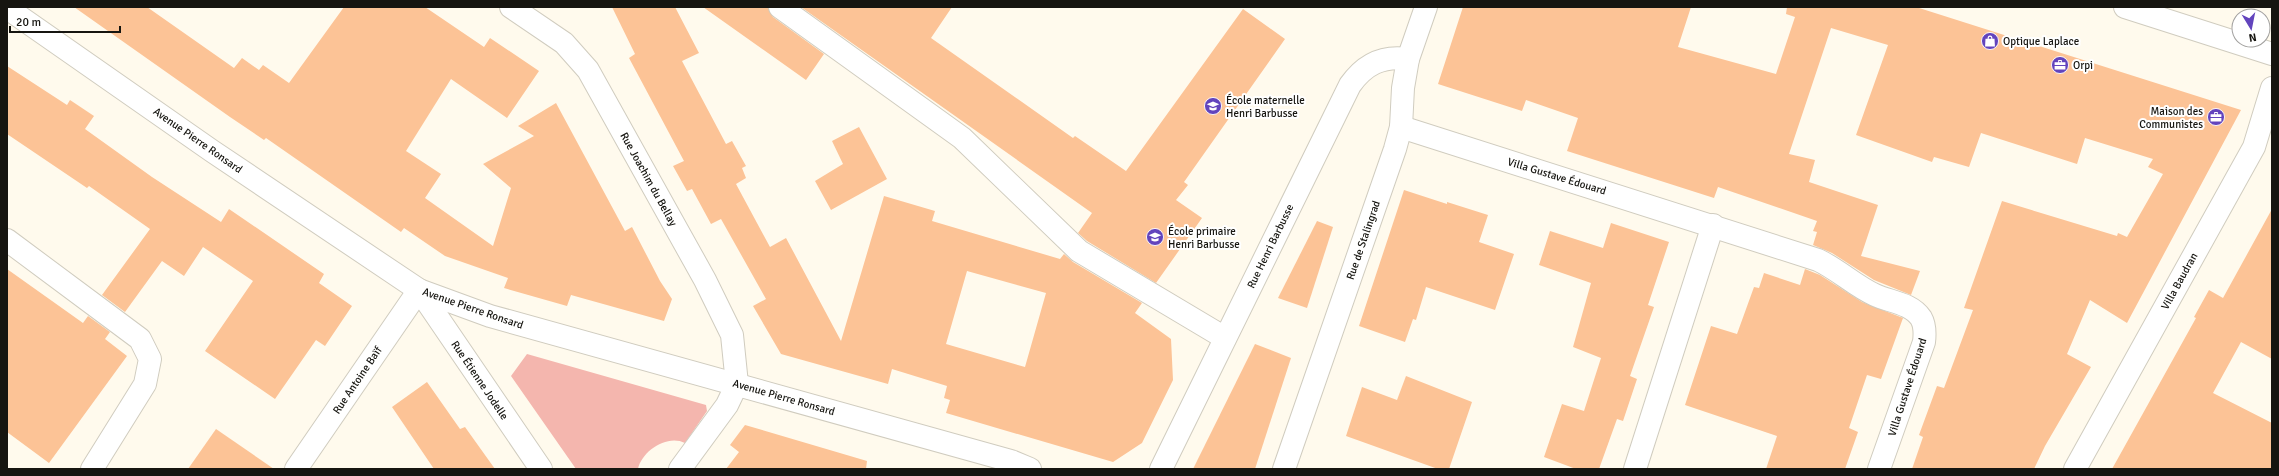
<svg xmlns="http://www.w3.org/2000/svg" width="2279" height="476" viewBox="0 0 2279 476" font-family="Signika,sans-serif">
<style>
.green{fill:#f4b6ae}
.building{fill:#fcc396;fill-rule:evenodd}
.lines{fill:none;stroke-linecap:round;stroke-linejoin:round}
.minor-casing{stroke:#d0ccbf;stroke-width:24}
.major-casing{stroke:#d0ccbf;stroke-width:24}
.minor{stroke:#fff;stroke-width:22}
.major{stroke:#fff;stroke-width:22}
.labels{text-anchor:middle;stroke-width:4;stroke-linejoin:round;paint-order:stroke}
.poi-label{font-size:11px;fill:#161510;stroke:#fff;text-anchor:start}
.street-label{font-size:11px;fill:#161510;stroke:#fff}
</style>
<rect width="100%" height="100%" fill="#fffaed"/>
<!-- green -->
<path class="green" d="M527 354 706 405 707 411 685 443C667 434 642 451 638 469H576L511 376Z"/>
<!-- building -->
<g class="building">
<path d="M74 7H147L234 68 242 58 259 70 263 65 289 83 344 7H425L484 47 490 38 539 71 507 118 451 79 406 151 441 174 425 198 493 246 511 188 483 164 534 136 518 126 556 103 625 231 632 227 660 281 672 299 664 321 571 295 567 306 504 288 508 278 445 256 404 228 401 232 266 138 264 140 230 117Z"/>
<path d="M612 7H675L699 53 682 61 726 144 732 141 746 166 742 168 746 178 736 184 770 247 786 238 841 341 884 196 935 211 932 221 1060 259 1064 254 1073 262 1142 303 1135 313 1171 339 1173 380 1142 443 1113 462 946 413 950 400 944 398 947 386 892 369 888 384 781 354 753 306 766 299 721 219 711 224 692 189 687 191 673 166 684 161 629 58 635 54ZM967 271 1046 293 1025 367 946 344Z"/>
<path d="M703 7H768L773 17 824 54 806 80Z"/>
<path d="M801 7H952L931 38 1073 138 1075 136 1126 171 1243 9 1285 39 1184 182 1188 185 1176 200 1202 218 1156 283 1087 241 1078 233 1092 213Z"/>
<path d="M1463 7H1691L1678 47 1776 74 1795 17 1786 14 1787 7H1916L2241 110 2127 323 2090 300 2067 354 2091 367 2045 446 2034 469H1912L1923 437 1919 435 1937 386 1944 388 1973 310 1964 308 2002 201 2117 236 2118 233 2127 237 2163 174 2148 167 2153 159 2085 138 2077 164 1981 133 1969 167 1934 157 1932 162 1856 135 1888 45 1831 28 1789 154 1815 160 1809 182 1878 205 1861 256 1920 271 1911 295 1874 280 1832 253 1813 245 1817 232 1813 231 1817 221 1718 187 1714 198 1567 151 1578 118 1526 100 1522 111 1438 84Z"/>
<path d="M7 66 67 105 70 100 94 116 85 129 152 177 221 222 229 209 324 274 319 283 352 306 325 346 316 340 275 399 205 351 253 281 203 247 184 276 162 261 125 312 102 295 150 229 89 186 87 188 7 134Z"/>
<path d="M859 127 887 179 831 210 815 181 843 164 832 141Z"/>
<path d="M1404 190 1447 204V202L1488 215 1479 242 1514 254 1495 310 1426 287 1416 320 1413 319 1405 342 1359 326Z"/>
<path d="M2272 209V359L2241 342 2213 393 2272 423V469H2112L2196 318 2194 317 2209 290 2223 298Z"/>
<path d="M1317 221 1333 227 1307 308 1278 298Z"/>
<path d="M1611 223 1669 242 1648 305 1654 307 1630 376 1637 379 1623 421 1617 419 1599 469H1576L1544 457 1562 404 1584 411 1601 358 1573 347 1591 283 1539 265 1550 231 1603 248Z"/>
<path d="M7 269 83 323 88 316 110 332 105 339 127 356 49 463 7 432Z"/>
<path d="M1805 269 1820 275 1862 302 1903 318 1881 379 1867 375 1849 428 1858 432 1845 469H1766L1777 436 1685 405 1711 326 1737 334 1754 287 1759 288 1764 273 1800 285Z"/>
<path d="M1255 344 1291 358 1255 469H1193Z"/>
<path d="M1406 376 1472 402 1449 469H1438L1346 436 1362 387 1397 400Z"/>
<path d="M427 382 460 429 465 427 495 469H434L392 407Z"/>
<path d="M745 425 867 461 866 469H726L739 452 730 445Z"/>
<path d="M216 429 274 469H188Z"/>
</g>
<g class="lines">
<!-- minor casing -->
<g class="minor-casing">
<g id="minor">
<path d="M511 7 564 43 588 70 705 280 732 335 737 384 727 405 680 469"/>
<path d="M780 7 962 138 1079 251 1225 338"/>
<path d="M7 8 212 151 419 290 490 316 1011 461 1030 469"/>
<path d="M1401 127 1818 260C1839 270 1855 286 1875 295 1890 302 1911 303 1921 318 1925 325 1925 334 1924 342L1879 469"/>
<path d="M7 240 140 339 150 359 145 384 92 469"/>
<path d="M419 290 541 469"/>
<path d="M296 469 419 290"/>
<path d="M1161 469 1350 85C1364 65 1382 55 1408 59"/>
<path d="M1284 469 1395 149 1401 127 1403 88 1408 59 1426 7"/>
<path d="M1635 469 1713 225"/>
<path d="M2075 469 2254 147 2272 88"/>
</g>
</g>
<!-- major casing -->
<g class="major-casing">
<path id="major" d="M2125 7 2272 54"/>
</g>
<!-- minor -->
<use href="#minor" class="minor"/>
<!-- major -->
<use href="#major" class="major"/>
</g>
<!-- icons -->
<defs>
<g id="shop-disc" transform="scale(0.9)"><circle r="9.5" fill="#6244bd" stroke="#fff"/><path d="M-5-2.5h2.3a2.7 3.5 0 0 1 5.4 0H5L5.5 6h-11ZM-1.5-2.5h3a1.5 2.3 0 0 0-3 0Z" fill="#fff"/></g>
<g id="office-disc" transform="scale(0.9)"><circle r="9.5" fill="#6244bd" stroke="#fff"/><path d="M-6-3h4V-5.5h4V-3h4V5H-6ZM-1-4.5V-3h2v-1.5ZM-6 0V1H6V0Z" fill="#fff"/></g>
<g id="school-disc" transform="scale(0.9)"><circle r="9.5" fill="#6244bd" stroke="#fff"/><path d="M0-5L7-2L0 1L-7-2ZM-4 1L0 2.5L4 1V4Q0 6-4 4Z" fill="#fff"/></g>
</defs>
<g fill-rule="evenodd">
<use href="#shop-disc" x="1990" y="41"/>
<use href="#office-disc" x="2060" y="65"/>
<use href="#school-disc" x="1213" y="106"/>
<use href="#office-disc" x="2216" y="117"/>
<use href="#school-disc" x="1155" y="237"/>
</g>
<g class="labels">
<!-- poi labels -->
<g class="poi-label">
<text x="2003" y="45">Optique Laplace</text>
<text x="2073" y="69">Orpi</text>
<text x="1226" y="104">École maternelle<tspan x="1226" dy="13">Henri Barbusse</tspan></text>
<text x="2203" y="115" text-anchor="end">Maison des<tspan x="2203" dy="13">Communistes</tspan></text>
<text x="1168" y="235">École primaire<tspan x="1168" dy="13">Henri Barbusse</tspan></text>
</g>
<!-- street labels -->
<g class="street-label">
<text transform="translate(198 140) rotate(35)" y="4">Avenue Pierre Ronsard</text>
<text transform="translate(1557 176) rotate(17)" y="4">Villa Gustave Édouard</text>
<text transform="translate(649 179) rotate(61)" y="4">Rue Joachim du Bellay</text>
<text transform="translate(1363 240) rotate(-71)" y="4">Rue de Stalingrad</text>
<text transform="translate(1270 246) rotate(-64)" y="4">Rue Henri Barbusse</text>
<text transform="translate(2179 281) rotate(-61)" y="4">Villa Baudran</text>
<text transform="translate(473 308) rotate(19)" y="4">Avenue Pierre Ronsard</text>
<text transform="translate(357 380) rotate(-56)" y="4">Rue Antoine Baïf</text>
<text transform="translate(480 380) rotate(56)" y="4">Rue Étienne Jodelle</text>
<text transform="translate(1907 387) rotate(-72)" y="4">Villa Gustave Édouard</text>
<text transform="translate(784 397) rotate(16)" y="4">Avenue Pierre Ronsard</text>
</g>
</g>
<!-- border -->
<rect width="2279" height="476" fill="none" stroke="#161510" stroke-width="16"/>
<!-- north arrow -->
<g transform="translate(2251 28) rotate(170)"><circle r="19" fill="#ffffff" stroke="#a2a19f"/>
<path d="M0-3L7 15L0 10L-7 15Z" fill="#6244bd"/>
<text y="-6" font-size="11" font-weight="bold" text-anchor="middle" fill="#161510">N</text>
</g>
<!-- scale -->
<path d="M10 26v6h110v-6" fill="none" stroke="#161510" stroke-width="2"/>
<text x="16" y="26" font-size="12" fill="#161510" stroke="#ffffff" stroke-width="3" paint-order="stroke">20 m</text>
</svg>
